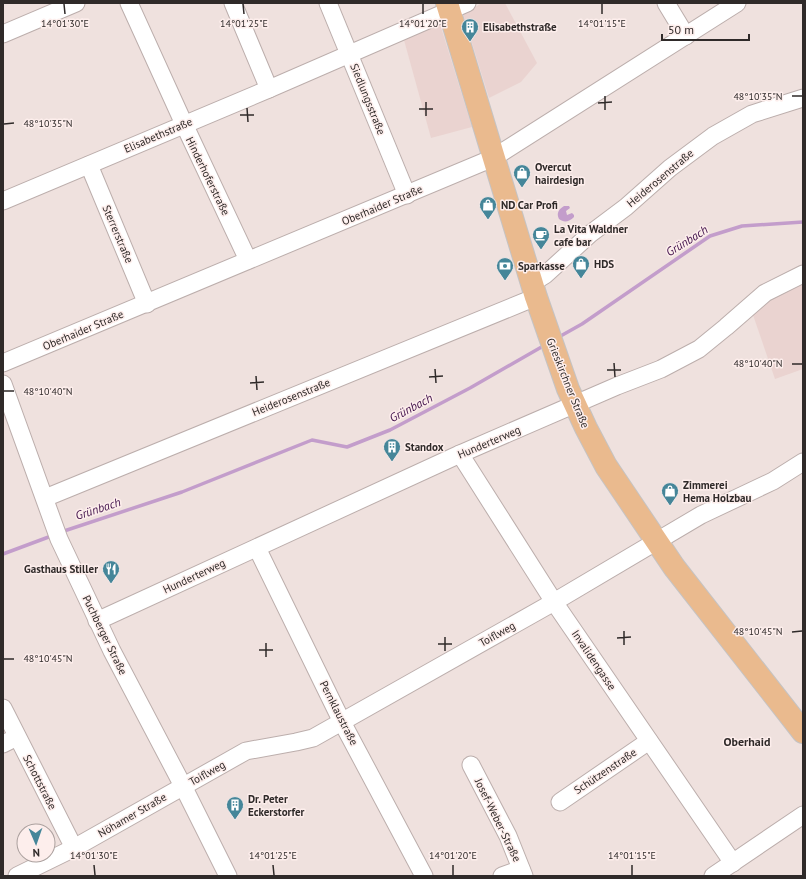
<svg xmlns="http://www.w3.org/2000/svg" width="806" height="879" viewBox="0 0 806 879" font-family="'PT Sans',sans-serif">
<style>
.built{fill:#ead3d0}
.water{fill:#c39dcb}
.lines{fill:none;stroke-linecap:round;stroke-linejoin:round}
.stream{stroke:#c39dcb;stroke-width:3.5}
.minor-casing{stroke:#bcaeac;stroke-width:19}
.major-casing{stroke:#c5c3c3;stroke-width:24}
.minor{stroke:#fff;stroke-width:17}
.major{stroke:#eaba8e;stroke-width:22}
.ticks{fill:none;stroke:#2f2a29;stroke-width:1.5}
.labels{text-anchor:middle;stroke-width:3;stroke-linejoin:round;paint-order:stroke}
.poi-label{font-size:11px;font-weight:bold;fill:#2f2a29;stroke:#fdeeec;text-anchor:start}
.street-label{font-size:11px;fill:#2f2a29;stroke:#fdeeec}
.water-label{font-size:12px;font-style:italic;fill:#40114a;stroke:#fdeeec}
.neighbourhood-label{font-size:12px;font-weight:bold;fill:#2f2a29;stroke:#fdeeec}
.ticks-label{font-size:10px;text-anchor:middle;fill:#2f2a29;stroke:#fdeeec;stroke-width:3;stroke-linejoin:round;paint-order:stroke}
</style>
<rect width="100%" height="100%" fill="#efe1de"/>
<!-- built -->
<g class="built">
<path d="M482 3H505L537 63 521 82 489 98 463 14Z"/>
<path d="M440 24 472 127 431 138 404 40Z"/>
<path d="M803 282V369L775 379 752 312 784 287Z"/>
</g>
<!-- water -->
<path class="water" d="M564 206H569L570 208 566 211 567 215 572 213 574 215V217C569 222 564 223 559 219 556 213 559 209 564 206Z"/>
<g class="lines">
<!-- stream -->
<g class="stream">
<path d="M557 338 582 324 710 236 742 226 803 222"/>
<path d="M61 532 182 492 312 440 347 447 390 430 470 388 545 345"/>
<path d="M3 554 54 535"/>
</g>
<!-- minor casing -->
<g class="minor-casing">
<g id="minor">
<path d="M129 3 184 124 248 260"/>
<path d="M233 3 269 89"/>
<path d="M328 3 407 195"/>
<path d="M666 3 686 36"/>
<path d="M3 34 76 3"/>
<path d="M89 165 147 304"/>
<path d="M3 201 269 89 467 3"/>
<path d="M532 283 545 275 590 234 626 207 670 168 713 136 752 114 803 98"/>
<path d="M3 363 493 158 737 3"/>
<path d="M3 384 59 539 112 651 183 786 228 876"/>
<path d="M460 454 554 602 733 863"/>
<path d="M45 498 536 297"/>
<path d="M257 548 342 722 424 876"/>
<path d="M97 621 460 454 617 386 661 369 699 349 726 327 765 293 803 274"/>
<path d="M3 708 74 848"/>
<path d="M3 744 17 737"/>
<path d="M471 765 508 836 524 876"/>
<path d="M560 802 649 741"/>
<path d="M17 876 74 848 246 751 296 742 313 738 554 602 701 515 773 481 803 462"/>
<path d="M502 876 521 869"/>
<path d="M713 876 803 815"/>
</g>
</g>
<!-- major casing -->
<g class="major-casing">
<path id="major" d="M447 3 536 297 568 389 586 428 606 466 674 567 803 732"/>
</g>
<!-- minor -->
<use href="#minor" class="minor"/>
<!-- major -->
<use href="#major" class="major"/>
</g>
<!-- ticks -->
<path class="ticks" d="M64 4 65 14M243 4 244 14M423 4V14M602 4V14M605 96V110M792 96H802M426 102V116M598 103 612 102M247 108 248 122M419 109H433M240 115H254M4 124 14 123M614 363 615 377M792 364H802M435 369 436 383M607 370H621M256 376 257 390M429 377 443 376M250 383 264 382M4 391H14M624 631V645M792 632 802 631M445 637V651M617 638 631 637M266 643V657M438 644H452M259 650H273M4 659H14M94 865 95 875M273 865 274 875M453 865V875M632 865V875"/>
<!-- icons -->
<defs>
<g id="building-pin" transform="scale(0.9)"><path d="M0 17L-7.5 6A9.5 9.5 0 1 1 7.5 6Z" fill="#458699" stroke="#fdeeec"/><path d="M-4-6H4V6H1V3H-1V6H-4ZM-2.5-4.3h1.7v1.8h-1.7ZM.8-4.3h1.7v1.8H.8ZM-2.5-1h1.7V.8h-1.7ZM.8-1h1.7V.8H.8Z" fill="#fff"/></g>
<g id="shop-pin" transform="scale(0.9)"><path d="M0 17L-7.5 6A9.5 9.5 0 1 1 7.5 6Z" fill="#458699" stroke="#fdeeec"/><path d="M-5-2.5h2.3a2.7 3.5 0 0 1 5.4 0H5L5.5 6h-11ZM-1.5-2.5h3a1.5 2.3 0 0 0-3 0Z" fill="#fff"/></g>
<g id="cafe-pin" transform="scale(0.9)"><path d="M0 17L-7.5 6A9.5 9.5 0 1 1 7.5 6Z" fill="#458699" stroke="#fdeeec"/><path d="M-5.5-4.5H6V0H3Q3 3.5 0 3.5H-2.5Q-5.5 3.5-5.5 0ZM3-3.2v2h1.7v-2ZM-6 4.5H4V6H-6Z" fill="#fff"/></g>
<g id="bank-pin" transform="scale(0.9)"><path d="M0 17L-7.5 6A9.5 9.5 0 1 1 7.5 6Z" fill="#458699" stroke="#fdeeec"/><path d="M-6-4H6V4H-6ZM0-2.3a2.3 2.3 0 1 0 0 4.6a2.3 2.3 0 1 0 0-4.6Z" fill="#fff"/></g>
<g id="restaurant-pin" transform="scale(0.9)"><path d="M0 17L-7.5 6A9.5 9.5 0 1 1 7.5 6Z" fill="#458699" stroke="#fdeeec"/><path d="M-5-6h1v4h1v-4h1v4h1v-4h1v5L-1.5 .5V6h-2V.5L-5-1ZM5-6V6H3V1.5H1.5Q1.5-4 5-6Z" fill="#fff"/></g>
</defs>
<g fill-rule="evenodd">
<use href="#building-pin" x="470" y="27"/>
<use href="#shop-pin" x="522" y="173"/>
<use href="#shop-pin" x="488" y="205"/>
<use href="#cafe-pin" x="541" y="235"/>
<use href="#shop-pin" x="581" y="264"/>
<use href="#bank-pin" x="505" y="266"/>
<use href="#building-pin" x="392" y="447"/>
<use href="#shop-pin" x="670" y="491"/>
<use href="#restaurant-pin" x="111" y="569"/>
<use href="#building-pin" x="235" y="805"/>
</g>
<g class="labels">
<!-- poi labels -->
<g class="poi-label">
<text x="483" y="31">Elisabethstraße</text>
<text x="535" y="171">Overcut<tspan x="535" dy="13">hairdesign</tspan></text>
<text x="501" y="209">ND Car Profi</text>
<text x="554" y="233">La Vita Waldner<tspan x="554" dy="13">cafe bar</tspan></text>
<text x="594" y="268">HDS</text>
<text x="518" y="270">Sparkasse</text>
<text x="405" y="451">Standox</text>
<text x="683" y="489">Zimmerei<tspan x="683" dy="13">Hema Holzbau</tspan></text>
<text x="98" y="573" text-anchor="end">Gasthaus Stiller</text>
<text x="248" y="803">Dr. Peter<tspan x="248" dy="13">Eckerstorfer</tspan></text>
</g>
<!-- street labels -->
<g class="street-label">
<text transform="translate(368 99) rotate(68)" y="4">Siedlungsstraße</text>
<text transform="translate(158 135) rotate(-23)" y="4">Elisabethstraße</text>
<text transform="translate(208 176) rotate(64)" y="4">Hinderhoferstraße</text>
<text transform="translate(660 178) rotate(-40)" y="4">Heiderosenstraße</text>
<text transform="translate(382 205) rotate(-23)" y="4">Oberhaider Straße</text>
<text transform="translate(118 234) rotate(67)" y="4">Sterrerstraße</text>
<text transform="translate(83 330) rotate(-23)" y="4">Oberhaider Straße</text>
<text transform="translate(568 383) rotate(68)" y="4">Grieskirchner Straße</text>
<text transform="translate(291 397) rotate(-22)" y="4">Heiderosenstraße</text>
<text transform="translate(489 442) rotate(-23)" y="4">Hunderterweg</text>
<text transform="translate(194 576) rotate(-25)" y="4">Hunderterweg</text>
<text transform="translate(497 634) rotate(-29)" y="4">Toiflweg</text>
<text transform="translate(105 635) rotate(64)" y="4">Puchberger Straße</text>
<text transform="translate(594 660) rotate(56)" y="4">Invalidengasse</text>
<text transform="translate(339 713) rotate(63)" y="4">Pernklaustraße</text>
<text transform="translate(605 771) rotate(-34)" y="4">Schützenstraße</text>
<text transform="translate(207 773) rotate(-29)" y="4">Toiflweg</text>
<text transform="translate(40 782) rotate(63)" y="4">Schottstraße</text>
<text transform="translate(132 815) rotate(-30)" y="4">Nöhamer Straße</text>
<text transform="translate(498 820) rotate(64)" y="4">Josef-Weber-Straße</text>
</g>
<!-- water labels -->
<g class="water-label">
<text transform="translate(687 241) rotate(-32)" y="4">Grünbach</text>
<text transform="translate(411 408) rotate(-28)" y="4">Grünbach</text>
<text transform="translate(98 509) rotate(-18)" y="4">Grünbach</text>
</g>
<!-- neighbourhood labels -->
<g class="neighbourhood-label">
<text x="747" y="746">Oberhaid</text>
</g>
</g>
<g class="ticks-label">
<text x="65" y="27">14°01'30"E</text>
<text x="244" y="27">14°01'25"E</text>
<text x="423" y="27">14°01'20"E</text>
<text x="602" y="27">14°01'15"E</text>
<text x="758" y="100">48°10'35"N</text>
<text x="48" y="127">48°10'35"N</text>
<text x="758" y="367">48°10'40"N</text>
<text x="48" y="395">48°10'40"N</text>
<text x="758" y="635">48°10'45"N</text>
<text x="48" y="662">48°10'45"N</text>
<text x="94" y="859">14°01'30"E</text>
<text x="273" y="859">14°01'25"E</text>
<text x="453" y="859">14°01'20"E</text>
<text x="632" y="859">14°01'15"E</text>
</g>
<!-- border -->
<rect width="806" height="879" fill="none" stroke="#2f2a29" stroke-width="8"/>
<!-- north arrow -->
<g transform="translate(36 843) rotate(178)"><circle r="19" fill="#fdeeec" stroke="#aba09e"/>
<path d="M0-3L7 15L0 10L-7 15Z" fill="#458699"/>
<text y="-6" font-size="11" font-weight="bold" text-anchor="middle" fill="#2f2a29">N</text>
</g>
<!-- scale -->
<path d="M662 34v6h87v-6" fill="none" stroke="#2f2a29" stroke-width="2"/>
<text x="668" y="34" font-size="12" fill="#2f2a29" stroke="#fdeeec" stroke-width="3" paint-order="stroke">50 m</text>
</svg>
